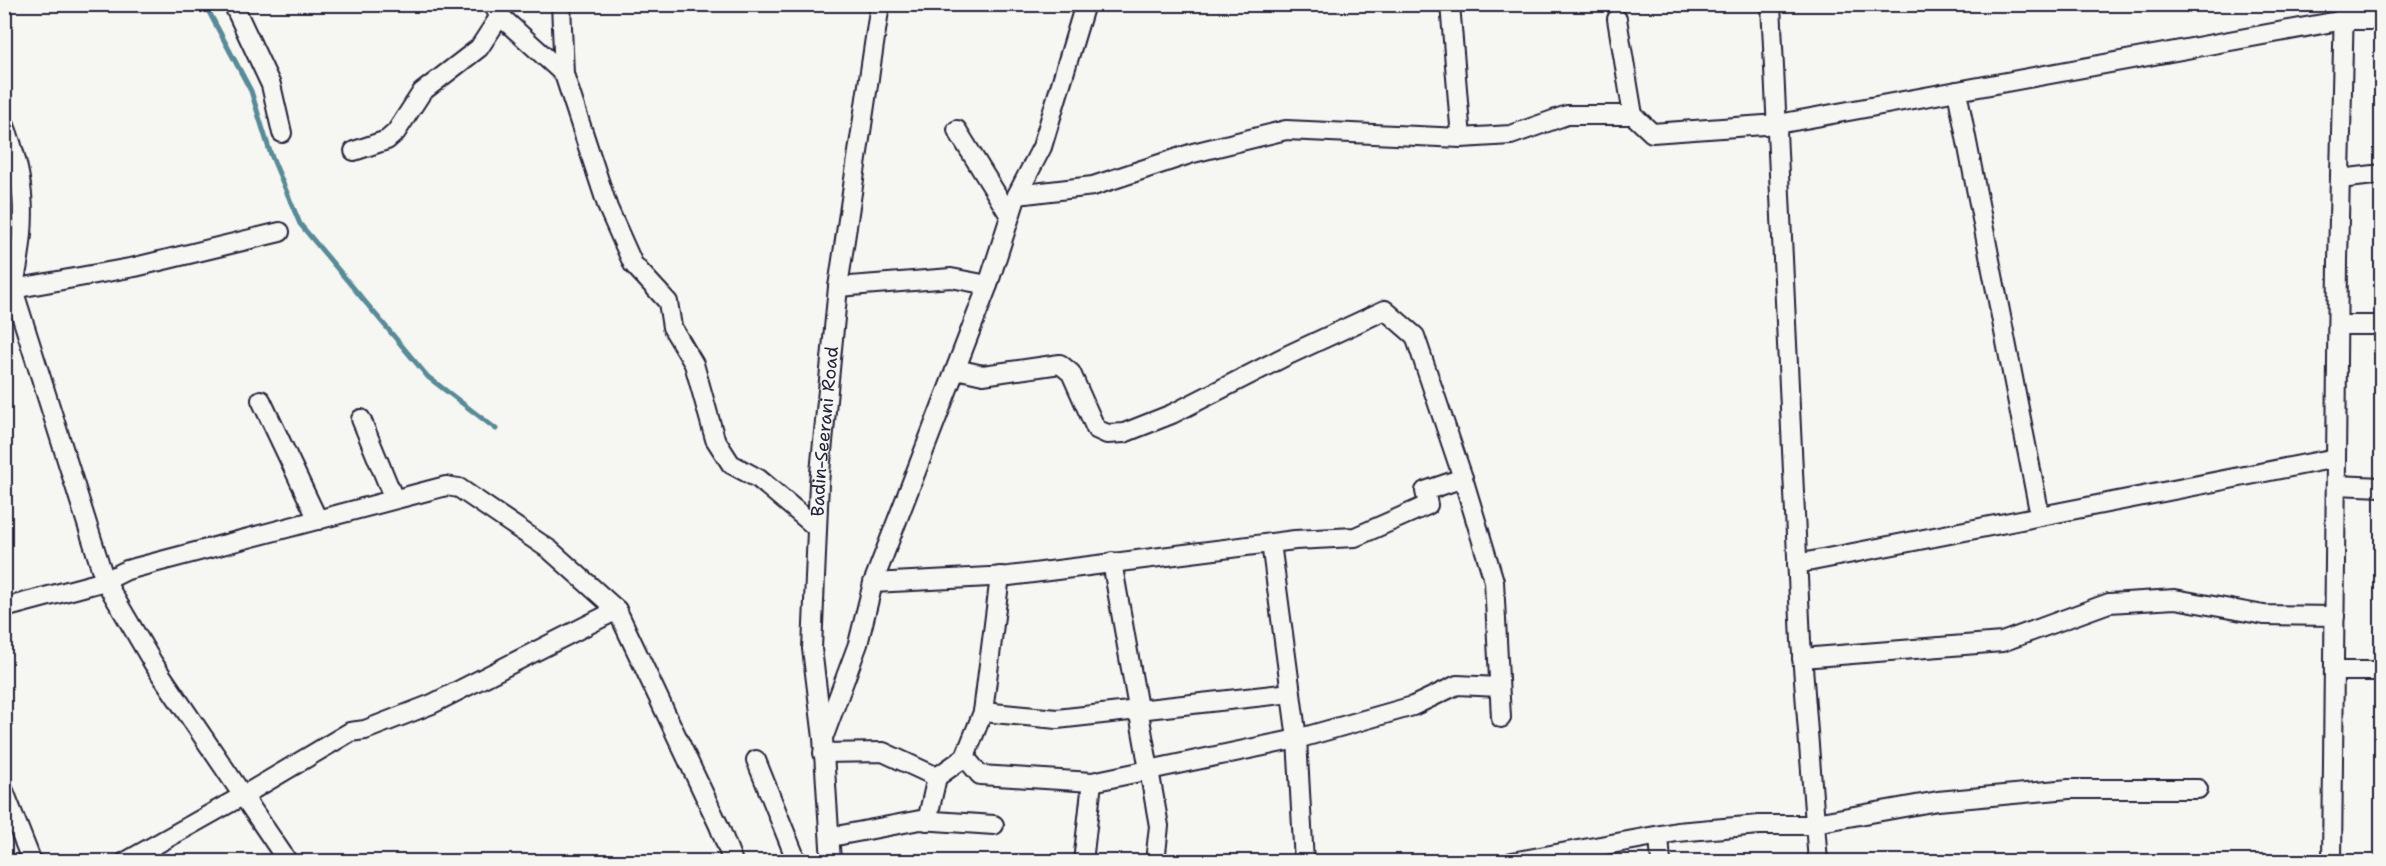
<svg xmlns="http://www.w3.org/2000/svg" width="2386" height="866" viewBox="0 0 2386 866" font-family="'Shantell Sans',sans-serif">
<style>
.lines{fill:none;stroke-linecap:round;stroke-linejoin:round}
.stream{stroke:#598a97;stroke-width:5}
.minor-casing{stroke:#22223b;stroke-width:22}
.minor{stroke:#f6f6f2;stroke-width:18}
.labels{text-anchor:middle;stroke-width:6;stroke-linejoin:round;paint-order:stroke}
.street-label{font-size:18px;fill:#22223b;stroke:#f6f6f2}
</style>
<rect width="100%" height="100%" fill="#f6f6f2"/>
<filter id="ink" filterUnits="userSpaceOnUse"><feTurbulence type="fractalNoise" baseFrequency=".0167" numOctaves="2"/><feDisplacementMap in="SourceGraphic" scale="12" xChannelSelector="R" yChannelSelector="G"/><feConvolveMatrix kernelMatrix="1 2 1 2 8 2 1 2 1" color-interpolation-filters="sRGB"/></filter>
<g filter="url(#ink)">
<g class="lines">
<!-- stream -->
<path class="stream" d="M208 10 251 91 270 152 300 224 428 377 496 429"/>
<!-- minor casing -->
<g class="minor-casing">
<g id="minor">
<path d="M233 4 271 85 282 133"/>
<path d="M492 4 500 16 564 74"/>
<path d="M561 4 564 74 608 208 633 264 668 302 672 327 694 364 715 439 731 464 759 479 817 528"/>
<path d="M1450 4 1461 138"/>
<path d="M1771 4 1801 641 1818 862"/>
<path d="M1617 19 1633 115"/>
<path d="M1957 91 2040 516"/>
<path d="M4 123C28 183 27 228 13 289L105 581 153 663 288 862"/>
<path d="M957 130 1010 216"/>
<path d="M354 151 387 140 396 132 422 92 479 48 500 16"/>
<path d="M2340 179 2382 174"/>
<path d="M1017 195 1093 186 1193 153 1286 130 1461 138 1511 135 1567 115H1633L1652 133 1778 124 2344 20H2382"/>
<path d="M6 284 13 289 135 267 280 232"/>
<path d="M838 287 951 278 988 285"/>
<path d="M2338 325H2382"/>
<path d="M261 400 318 520"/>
<path d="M361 419 394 499"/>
<path d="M1463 478 1494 581 1501 718"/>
<path d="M2336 485 2382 487"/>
<path d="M1271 543 1297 739 1304 862"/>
<path d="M1112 562 1159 826 1155 862"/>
<path d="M1797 564 2336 458"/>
<path d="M873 583 1009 576 1295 540 1355 537 1428 505 1425 491 1463 478 1415 336 1385 310 1288 355 1172 414 1124 433 1107 434 1096 429 1071 373 1060 364 983 375 956 369"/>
<path d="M4 608 105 581 127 570 446 486 459 488 550 550 617 610 719 826 733 862"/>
<path d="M1802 658 2002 642 2109 603 2175 599 2264 615 2335 616"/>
<path d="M2334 671H2382"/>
<path d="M983 712 1057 719 1291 693"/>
<path d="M825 733 858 644 873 583 988 285 1017 195 1042 147 1085 4"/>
<path d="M823 753 883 752 937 777"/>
<path d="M965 757 980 775 1092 782 1297 739 1413 706 1457 685 1499 687"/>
<path d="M756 760 797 862"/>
<path d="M4 791 32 862"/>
<path d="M927 821 937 777 965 757 983 712 1000 576"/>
<path d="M1659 836 1661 862"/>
<path d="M831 837 920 820 994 825"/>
<path d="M125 862 244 795 350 732 365 730 432 704 617 610"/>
<path id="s1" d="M831 862 823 738 812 649 819 483 838 287 880 4"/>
<path d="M1083 862 1092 782"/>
<path d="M1512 862 1677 832 1759 825H1815V823L1938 801 2069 789H2198"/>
<path d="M2332 862 2338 261 2344 4"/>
</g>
</g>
<!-- minor -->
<use href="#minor" class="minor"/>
</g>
</g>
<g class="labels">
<!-- street labels -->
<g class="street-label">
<text dy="6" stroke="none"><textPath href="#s1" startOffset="432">Badin-Seerani Road</textPath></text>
</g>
</g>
<!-- margin -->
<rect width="2386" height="866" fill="none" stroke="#f6f6f2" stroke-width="24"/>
<rect x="12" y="12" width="2362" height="842" fill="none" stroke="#22223b" stroke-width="2" filter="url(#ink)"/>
</svg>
